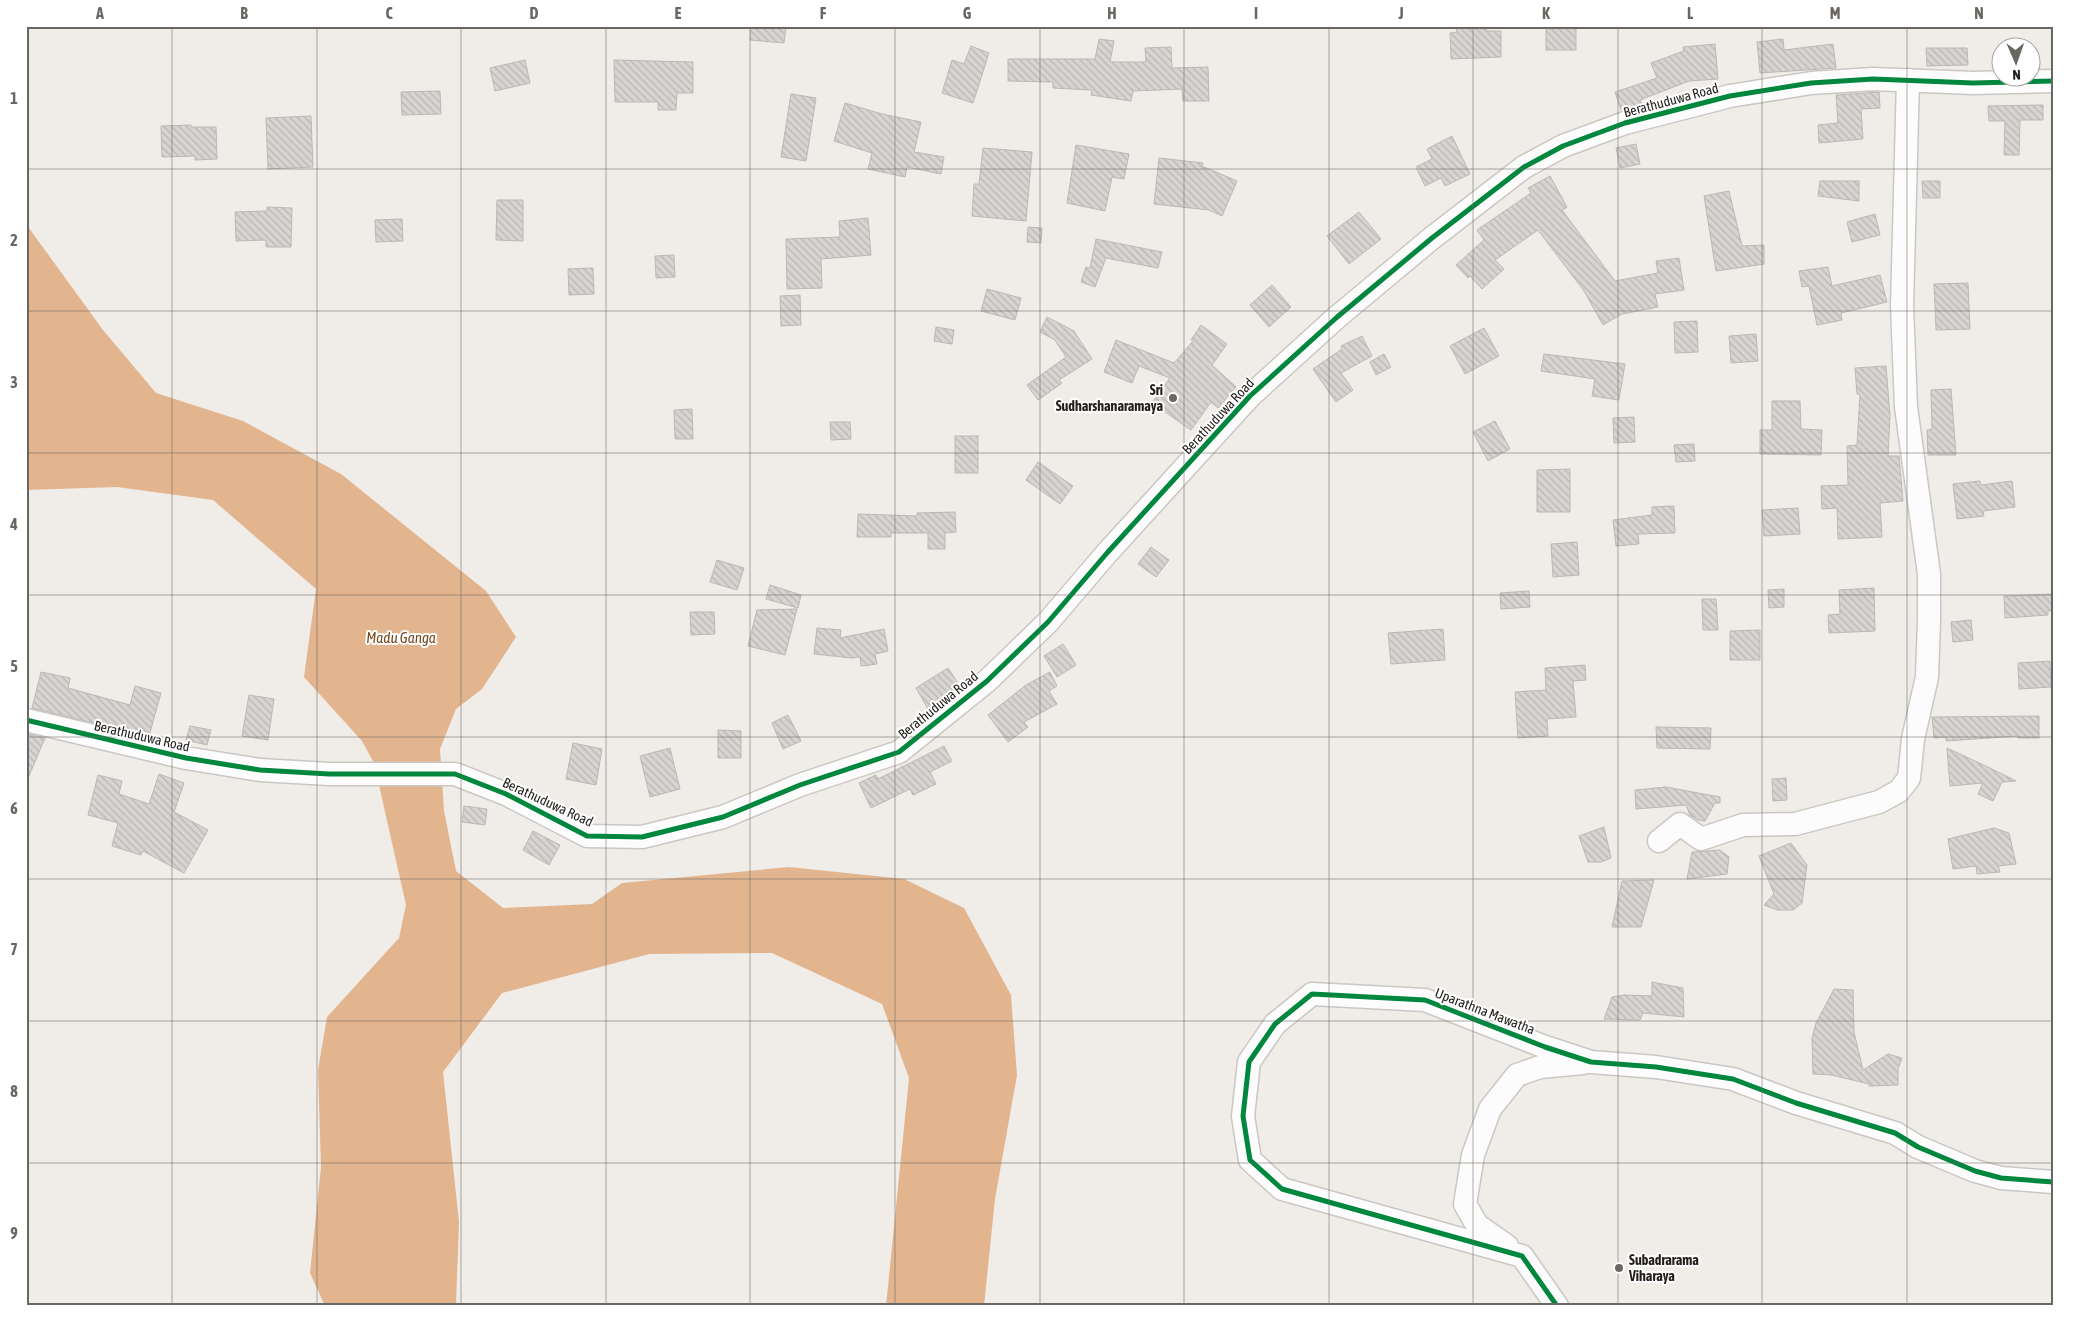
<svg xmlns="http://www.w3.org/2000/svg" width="2079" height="1332" viewBox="0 0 2079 1332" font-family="'Asap Condensed',sans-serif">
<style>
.water{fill:#e3b58f}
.building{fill:url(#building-back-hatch);stroke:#bbb8b5}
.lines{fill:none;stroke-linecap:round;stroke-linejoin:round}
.minor-casing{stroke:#cac7c4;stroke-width:25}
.minor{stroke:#fdfcfc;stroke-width:22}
.cycleway-casing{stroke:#fff;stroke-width:8}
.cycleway{stroke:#00873e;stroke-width:5}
.grid{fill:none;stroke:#6a6763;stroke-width:1;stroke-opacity:0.55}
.poi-dot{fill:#6a6763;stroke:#fff;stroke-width:2}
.labels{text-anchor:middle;stroke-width:4;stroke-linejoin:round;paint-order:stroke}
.street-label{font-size:14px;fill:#221f1c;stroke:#fff}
.poi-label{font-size:14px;font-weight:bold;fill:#221f1c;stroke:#fff;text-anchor:end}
.water-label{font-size:15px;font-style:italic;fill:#744821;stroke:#fff}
.neatline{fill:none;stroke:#6a6763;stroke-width:2}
.grid-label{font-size:16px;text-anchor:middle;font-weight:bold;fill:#6a6763}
</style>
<defs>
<pattern id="building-back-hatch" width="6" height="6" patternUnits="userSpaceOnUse" patternTransform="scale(1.25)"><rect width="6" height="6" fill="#d8d4d1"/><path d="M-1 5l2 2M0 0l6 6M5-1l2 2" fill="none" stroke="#b9b6b3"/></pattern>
</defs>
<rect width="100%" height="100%" fill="#f0ece8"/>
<!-- water -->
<path class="water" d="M26 224 103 330 156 393 243 421 341 474 486 591 516 637 482 689 456 709 440 749 444 811 456 871 503 908 592 904 622 883 789 867 904 879 964 908 1011 995 1017 1075 995 1199 984 1306H886L909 1078 882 1004 772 953 649 954 502 993 443 1072 459 1222 456 1306H325L310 1273 321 1167 318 1070 327 1017 399 938 406 905 374 763 362 741 304 677 316 589 213 500 117 487 26 490Z"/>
<!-- building -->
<g class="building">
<path d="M751 26H786L784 43 750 40Z"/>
<path d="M1456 26H1486V31H1501V57L1451 59 1450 33 1457 32Z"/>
<rect x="1546" y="26" width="30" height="24"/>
<path d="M1099 39 1114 41 1110 62H1146L1145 48 1171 47 1172 68 1208 67 1209 101H1183L1182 89 1133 91 1131 101 1091 95 1092 90 1053 88V82L1008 81V59H1095Z"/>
<path d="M1783 39 1784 50 1833 44 1836 68 1760 73 1757 42Z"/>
<path d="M1715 44 1718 79 1689 81 1640 100 1642 105 1621 110 1615 92 1657 78 1651 63 1684 51 1683 47Z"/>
<path d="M971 46 989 53 973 103 942 93 952 60 964 64Z"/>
<path d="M1926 48H1967L1968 65 1927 66Z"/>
<path d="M525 60 530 83 495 91 490 68Z"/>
<path d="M614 60 693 62V93H677L676 110H658V102H615Z"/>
<path d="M440 91 441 114 402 115 401 92Z"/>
<path d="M1879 92 1880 108 1861 109 1863 139 1819 143 1818 125 1838 123 1836 95Z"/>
<path d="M791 94 816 98 806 161 781 157Z"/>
<path d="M845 103 882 114 921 122 914 152 944 157 941 174 907 167 905 177 868 169 872 153 834 141Z"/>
<path d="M2043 105V120H2020L2019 155H2004L2005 121H1989L1988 106Z"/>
<path d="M311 116 313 167 268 169 266 118Z"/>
<path d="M191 125V127H216L217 159 195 160V156L162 157 161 126Z"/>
<path d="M1452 136 1470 174 1445 186 1441 178 1425 186 1416 167 1432 159 1427 149Z"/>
<path d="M1636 144 1640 164 1620 168 1616 148Z"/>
<path d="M1076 145 1129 154 1124 179 1112 177 1105 211 1067 203Z"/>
<path d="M983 148 1032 152 1026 221 972 216 974 184H979Z"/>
<path d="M1159 158 1203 163 1202 166 1237 181 1222 216 1209 210 1154 204Z"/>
<path d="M1550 176 1567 207 1562 210 1615 281 1658 273 1656 261 1679 258 1684 290 1655 294 1658 307 1622 314 1603 325 1584 291 1538 230 1495 260 1504 269 1482 289 1470 276 1468 278 1456 265 1484 240 1477 230 1531 193 1528 188Z"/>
<path d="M1820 181H1859V201L1818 196Z"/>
<path d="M1922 181H1940V198H1923Z"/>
<path d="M1729 191 1742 246 1764 245V264L1716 271 1704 196Z"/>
<path d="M497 200H523V241L496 240Z"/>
<path d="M267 207 292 208 291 247H266V240L236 241 235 212 267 211Z"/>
<path d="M1359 212 1381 239 1349 264 1327 236Z"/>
<path d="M1875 214 1880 235 1852 242 1847 222Z"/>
<path d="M868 218 871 255 821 259 822 288 787 289 786 239 840 237 839 221Z"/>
<path d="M402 219 403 241 376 242 375 220Z"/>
<path d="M1028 227 1042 228 1041 243 1027 242Z"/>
<path d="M1096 239 1162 252 1158 268 1106 258 1095 287 1081 282 1086 267 1090 268Z"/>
<path d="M674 255 675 277 656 278 655 256Z"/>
<path d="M1828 267 1832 286 1880 275 1887 302 1841 313 1842 320 1817 325 1809 286 1802 287 1799 271Z"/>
<path d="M593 268 594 294 569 295 568 269Z"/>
<path d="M1968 283 1970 329 1936 330 1934 284Z"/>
<path d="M1272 285 1291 307 1269 327 1250 305Z"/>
<path d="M987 289 1021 298 1015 320 981 311Z"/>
<path d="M800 295 801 325 781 326 780 296Z"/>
<path d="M1047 317 1074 331 1092 359 1059 380 1062 383 1038 400 1027 385 1066 357 1055 340 1040 332Z"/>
<path d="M1697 321 1698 352 1675 353 1674 322Z"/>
<path d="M1201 325 1227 344 1212 365 1236 387 1218 408 1211 402 1191 430 1152 403 1170 378 1139 366 1132 383 1104 372 1116 340 1174 363 1193 341 1191 340Z"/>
<path d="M936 327 954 330 952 344 934 341Z"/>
<path d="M1484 328 1499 356 1465 374 1450 346Z"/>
<path d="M1756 334 1758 361 1731 363 1729 336Z"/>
<path d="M1362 336 1372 356 1341 373 1353 390 1336 402 1313 369 1342 349 1341 346Z"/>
<path d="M1384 354 1391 367 1376 375 1370 362Z"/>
<path d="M1544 354 1625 364 1619 400 1592 396 1595 379 1541 371Z"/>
<path d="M1886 366 1890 416 1888 456H1899L1903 501 1880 503 1882 537 1838 539 1837 508 1822 509 1821 486 1848 485 1847 446 1857 445 1860 394H1857L1855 368Z"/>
<path d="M1951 389 1956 455H1928L1927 430 1932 429 1931 390Z"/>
<path d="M1772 401H1800L1801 429 1822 430 1821 455 1760 454V430H1772Z"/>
<path d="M692 409 693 439H675L674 410Z"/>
<path d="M1634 417 1635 442 1614 443 1613 418Z"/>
<path d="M1495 421 1510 449 1488 461 1473 432Z"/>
<path d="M830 422H850L851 439 831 440Z"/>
<rect x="955" y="436" width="23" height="37"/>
<path d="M1694 444 1695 461 1676 462 1674 445Z"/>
<path d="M1038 462 1073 486 1060 504 1026 480Z"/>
<path d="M1570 469V512H1537V470Z"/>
<path d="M1980 481 1981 485 2012 481 2015 507 1983 511 1984 516 1957 519 1953 484Z"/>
<path d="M1674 506 1675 533 1638 534 1639 544 1616 546 1613 520 1652 515V507Z"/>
<path d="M1798 508 1800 534 1764 536 1762 510Z"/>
<path d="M955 512 956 532 945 533V549H928V533H891V537H857L858 514 917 516V513Z"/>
<path d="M1577 542 1579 575 1553 577 1551 544Z"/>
<path d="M1151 547 1169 560 1156 577 1138 564Z"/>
<path d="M717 560 744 568 737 590 710 582Z"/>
<path d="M770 585 801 595 798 608 766 599Z"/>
<path d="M1874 588 1875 631 1829 633 1828 615 1840 614 1839 590Z"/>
<path d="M1784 589V607L1769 608 1768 590Z"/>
<path d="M1529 591 1530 607 1501 609 1500 593Z"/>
<path d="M2053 594V610L2048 611V615L2005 618 2004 596Z"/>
<path d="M1702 599H1716L1718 630H1703Z"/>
<path d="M797 609 785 655 748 646 757 610Z"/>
<path d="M690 612H714L715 634 691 635Z"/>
<path d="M1971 620 1973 640 1953 642 1951 622Z"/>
<path d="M817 628 841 630 840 638 884 629 888 651 875 654 877 664 861 666 860 657 852 658 814 654Z"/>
<path d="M1443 629 1445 660 1391 664 1388 633Z"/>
<path d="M1760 630V660H1730V631Z"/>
<path d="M1063 644 1076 665 1057 677 1044 656Z"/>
<path d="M2050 661 2051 687 2019 689 2018 663Z"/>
<path d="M1585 665 1586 680 1573 681 1576 717 1547 719 1548 736 1518 738 1515 692 1546 690 1545 668Z"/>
<path d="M948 668 960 686 928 709 916 688Z"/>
<path d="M41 672 70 678 68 688 130 705 135 686 161 693 149 736 32 708Z"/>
<path d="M1050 672 1057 686 1049 691 1057 704 1024 722 1028 727 1008 742 988 715 1026 685Z"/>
<path d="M249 695 274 699 268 740 242 736Z"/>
<path d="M788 715 801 741 783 749 772 723Z"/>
<path d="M2039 716V738H2018V736L1946 741V737L1934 738 1932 717Z"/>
<path d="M190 726 211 730 207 745 186 740Z"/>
<path d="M1656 727 1711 728 1710 749 1657 748Z"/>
<path d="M718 730 741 731V758H718Z"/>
<path d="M27 734 45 738 26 783V735Z"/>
<path d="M573 743 602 749 596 785 566 779Z"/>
<path d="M944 746 952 761 930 772 936 784 913 795 910 789 871 808 859 783 876 775 878 779Z"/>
<path d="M670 748 680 789 650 797 640 756Z"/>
<path d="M1947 748 1990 768 2016 781 2002 782 1993 801 1978 794 1983 783 1950 786Z"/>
<path d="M159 774 184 783 174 812 208 830 184 873 143 851 141 855 112 846 118 823 88 815 98 775 122 781 119 794 149 804Z"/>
<path d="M1786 778 1787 800 1773 801 1772 779Z"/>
<path d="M1666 787 1720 797V803H1715L1705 821 1698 820 1690 815 1686 805 1636 809 1635 790Z"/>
<path d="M464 806 487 809 485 825 462 822Z"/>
<path d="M1604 827 1611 858 1601 862H1588L1579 836Z"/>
<path d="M1994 828 2009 833 2016 864 1998 866 2000 872 1977 874 1976 866 1953 869 1948 839Z"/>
<path d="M533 831 560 845 549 865 523 850Z"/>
<path d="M1791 843 1807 865 1802 903 1793 910H1777L1764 905 1774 894 1759 856Z"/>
<path d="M1720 850 1729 857 1727 874 1687 879 1692 852Z"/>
<path d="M1654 880 1641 927H1612L1622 881Z"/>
<path d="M1652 982 1683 988 1684 1017 1643 1013 1640 1020 1604 1019 1612 997 1625 995 1652 996Z"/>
<path d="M1834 989 1853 990 1854 1032 1863 1070 1888 1054 1902 1058 1898 1069V1085L1869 1086V1084L1832 1075 1813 1074 1812 1038 1816 1023Z"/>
</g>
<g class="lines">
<!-- minor casing -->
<g class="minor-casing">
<g id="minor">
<path d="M26 720 186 758 260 770 329 774H455L506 794 587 836 642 837 723 817 800 785 899 752 987 681 1048 622 1107 553 1250 396 1336 318 1432 238 1524 167 1563 146 1625 123 1730 96 1811 83 1873 79 1973 83 2053 81"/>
<path d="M1659 841 1680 824 1701 839 1743 825 1795 824 1879 802 1899 791 1909 778 1913 739 1927 677 1929 620V574L1906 407 1902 306 1908 80"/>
<path d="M1507 1246 1477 1225 1465 1204 1473 1155 1490 1109 1517 1075 1540 1067 1583 1063"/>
<path d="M1557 1306 1522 1256 1282 1189 1250 1160 1243 1116 1249 1062 1275 1024 1312 994 1425 1000 1545 1047 1591 1062 1656 1067 1733 1079 1796 1103 1895 1133 1918 1147 1975 1171 2001 1178 2053 1182"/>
</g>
</g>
<!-- minor -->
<use href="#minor" class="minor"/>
<!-- cycleway casing -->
<g class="cycleway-casing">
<g id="cycleway">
<path d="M26 720 186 758 260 770 329 774H455L506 794 587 836 642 837 723 817 800 785 899 752 987 681 1048 622 1107 553 1250 396 1336 318 1432 238 1524 167 1563 146 1625 123 1730 96 1811 83 1873 79 1973 83 2053 81"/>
<path d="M1557 1306 1522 1256 1282 1189 1250 1160 1243 1116 1249 1062 1275 1024 1312 994 1425 1000 1545 1047 1591 1062 1656 1067 1733 1079 1796 1103 1895 1133 1918 1147 1975 1171 2001 1178 2053 1182"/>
</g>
</g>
<!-- cycleway -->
<use href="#cycleway" class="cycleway"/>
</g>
<!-- grid -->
<path class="grid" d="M172 26V1306M317 26V1306M461 26V1306M606 26V1306M750 26V1306M895 26V1306M1040 26V1306M1184 26V1306M1329 26V1306M1473 26V1306M1618 26V1306M1762 26V1306M1907 26V1306M26 169H2053M26 311H2053M26 453H2053M26 595H2053M26 737H2053M26 879H2053M26 1021H2053M26 1163H2053"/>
<!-- markers -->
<g class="poi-dot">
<circle cx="1173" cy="398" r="5"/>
<circle cx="1619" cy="1268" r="5"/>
</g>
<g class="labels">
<!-- street labels -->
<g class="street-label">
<text transform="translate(1671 100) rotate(-15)" y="5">Berathuduwa Road</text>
<text transform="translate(1218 416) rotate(-47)" y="5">Berathuduwa Road</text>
<text transform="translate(938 705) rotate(-39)" y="5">Berathuduwa Road</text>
<text transform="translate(142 736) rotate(13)" y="5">Berathuduwa Road</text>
<text transform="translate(548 802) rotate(25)" y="5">Berathuduwa Road</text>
<text transform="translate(1485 1011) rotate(21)" y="5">Uparathna Mawatha</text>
</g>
<!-- poi labels -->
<g class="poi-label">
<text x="1163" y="395">Sri<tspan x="1163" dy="16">Sudharshanaramaya</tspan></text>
<text x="1629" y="1265" text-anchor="start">Subadrarama<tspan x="1629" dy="16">Viharaya</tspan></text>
</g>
<!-- water labels -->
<g class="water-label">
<text x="401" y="643">Madu Ganga</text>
</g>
</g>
<!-- border -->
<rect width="2079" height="1332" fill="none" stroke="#ffffff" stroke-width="55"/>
<!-- north arrow -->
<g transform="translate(2016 62) rotate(178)"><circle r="24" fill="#ffffff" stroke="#a7a5a4"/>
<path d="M0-4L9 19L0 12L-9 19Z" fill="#6a6763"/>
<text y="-8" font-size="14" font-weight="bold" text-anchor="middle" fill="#221f1c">N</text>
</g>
<rect x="28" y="28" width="2024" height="1276" class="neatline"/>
<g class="grid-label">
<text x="100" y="19">A</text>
<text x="244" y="19">B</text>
<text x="389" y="19">C</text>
<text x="534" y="19">D</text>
<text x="678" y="19">E</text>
<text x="823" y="19">F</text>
<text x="967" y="19">G</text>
<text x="1112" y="19">H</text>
<text x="1256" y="19">I</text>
<text x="1401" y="19">J</text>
<text x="1546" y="19">K</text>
<text x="1690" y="19">L</text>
<text x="1835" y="19">M</text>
<text x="1979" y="19">N</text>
<text x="14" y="104">1</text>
<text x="14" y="246">2</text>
<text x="14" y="388">3</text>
<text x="14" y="530">4</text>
<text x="14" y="672">5</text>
<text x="14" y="814">6</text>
<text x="14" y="955">7</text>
<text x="14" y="1097">8</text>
<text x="14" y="1239">9</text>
</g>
</svg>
